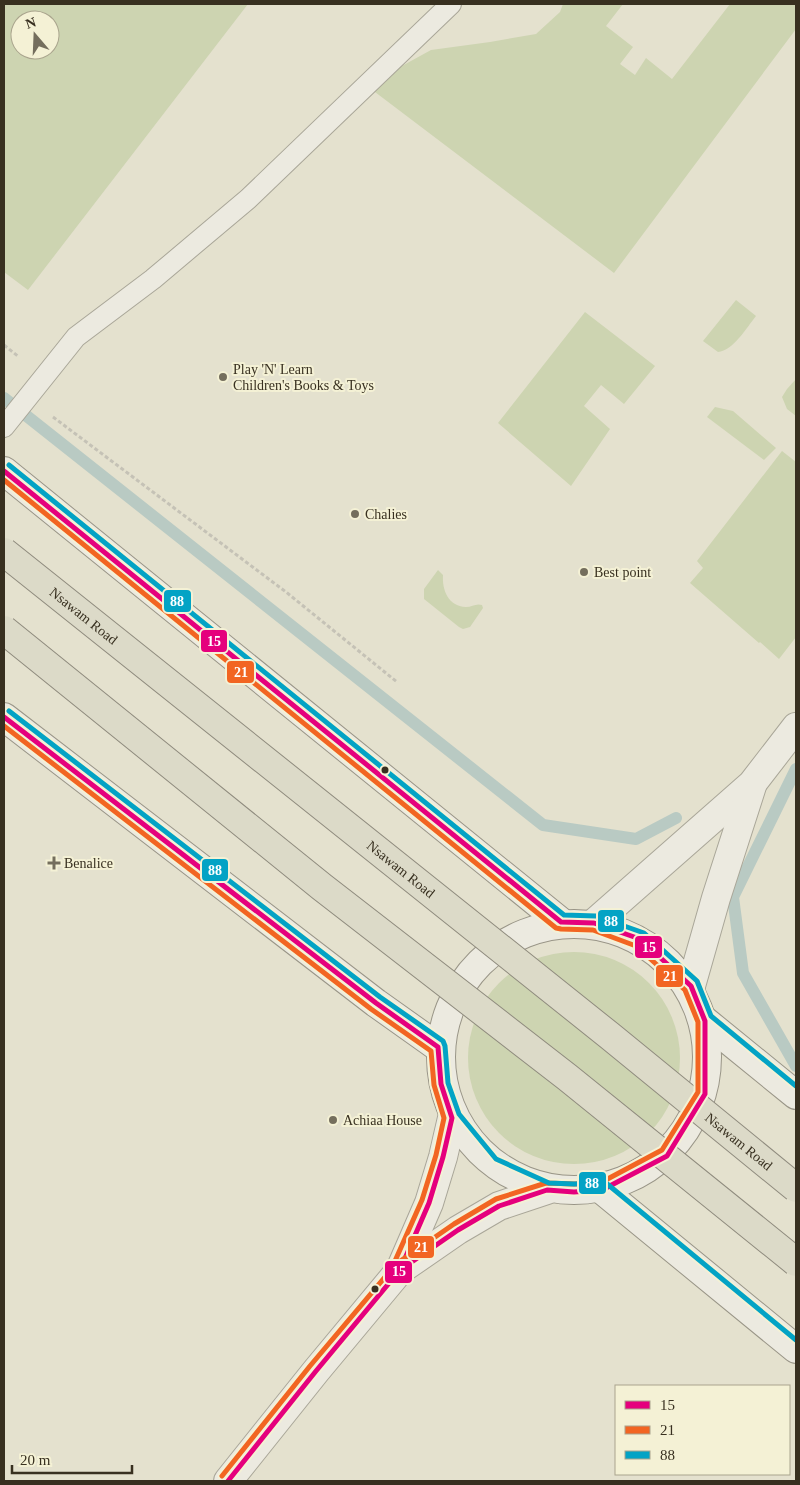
<svg xmlns="http://www.w3.org/2000/svg" width="800" height="1485" viewBox="0 0 800 1485" font-family="Georgia,serif">
<style>
.green{fill:#cdd4b1;fill-rule:evenodd}
.lines{fill:none;stroke-linecap:round;stroke-linejoin:round}
.stream{stroke:#b9cac3;stroke-width:12}
.service-casing{stroke:#a9a698;stroke-width:22}
.minor-casing{stroke:#a9a698;stroke-width:30}
.tertiary-casing{stroke:#a9a698;stroke-width:30}
.secondary-casing{stroke:#999587;stroke-width:30}
.path{stroke:#c5c2b6;stroke-width:3;stroke-dasharray:4 2.5;stroke-linecap:butt}
.service{stroke:#eceae0;stroke-width:20}
.minor{stroke:#eceae0;stroke-width:28}
.tertiary{stroke:#eceae0;stroke-width:28}
.secondary{stroke:#eceae0;stroke-width:28}
.trunk-bridge-casing{stroke:#8f8b7e;stroke-width:30;stroke-linecap:butt}
.trunk-bridge{stroke:#dcdac8;stroke-width:28}
.bus-1-casing{stroke:#f4f1d5;stroke-width:9}
.bus-2-casing{stroke:#f4f1d5;stroke-width:9}
.bus-3-casing{stroke:#f4f1d5;stroke-width:9}
.bus-1{stroke:#e5007d;stroke-width:5}
.bus-2{stroke:#f26522;stroke-width:5}
.bus-3{stroke:#03a3c5;stroke-width:5}
.poi-dot{fill:#746e5d;stroke:#f4f1d5;stroke-width:2}
.bus-dot{fill:#383020;stroke:#f4f1d5;stroke-width:2}
.labels{text-anchor:middle;stroke-width:4;stroke-linejoin:round;paint-order:stroke}
.poi-label{font-size:14px;fill:#383020;stroke:#f4f1d5;text-anchor:start}
.street-label{font-size:14px;fill:#383020;stroke:#f4f1d5}
.line-badge{stroke:#f4f1d5;stroke-width:2}
.badge-label{font-size:14px;text-anchor:middle;font-weight:bold;fill:#fff}
</style>
<rect width="100%" height="100%" fill="#e4e1ce"/>
<!-- green -->
<g class="green">
<path d="M4 4H248L28 290 4 272ZM20 20H50V50H20Z"/>
<path d="M563 4H623L606 26 633 47 620 64 635 75 646 58 672 79 730 4H796V29L614 273 371 89 400 67 431 50 490 42 536 34 560 12Z"/>
<path d="M736 300 756 316C747 327 733 351 718 352L703 341Z"/>
<path d="M585 312 655 366 624 404 601 385 584 406 610 429 571 486 498 423Z"/>
<path d="M796 379V416L787 409 782 397 787 389Z"/>
<path d="M715 407 733 411 776 448 764 460 707 417Z"/>
<path d="M782 451 796 462V637L779 659 760 642 759 643 690 583 703 568 697 561Z"/>
<path d="M438 570 443 575C442 590 448 606 466 607 472 607 476 603 482 605L483 608 470 627 463 629 459 627 424 599V589Z"/>
<circle cx="574" cy="1058" r="106"/>
</g>
<g class="lines">
<!-- stream -->
<g class="stream">
<path d="M4 398 543 825 636 839 676 818"/>
<path d="M796 769 733 897 743 973 796 1066"/>
</g>
<!-- service casing -->
<g class="service-casing">
<path id="service" d="M4 427 76 337 153 279 248 199 451 4"/>
</g>
<!-- minor casing -->
<g class="minor-casing">
<g id="minor">
<path d="M594 923 752 784 796 727"/>
<path d="M691 986 716 898 752 786"/>
</g>
</g>
<!-- tertiary casing -->
<g class="tertiary-casing">
<g id="tertiary">
<path d="M400 1270 429 1203 443 1157 452 1118"/>
<path d="M228 1481 316 1371 400 1270 458 1230 499 1206 547 1190"/>
</g>
</g>
<!-- secondary casing -->
<g class="secondary-casing">
<g id="secondary">
<path d="M4 471 561 922"/>
<path d="M4 717 376 1003 438 1047"/>
<circle cx="574" cy="1057" r="133"/>
<path d="M705 1021 796 1095"/>
<path d="M602 1190 796 1349"/>
</g>
</g>
<!-- path -->
<g class="path">
<path d="M4 345 19 357"/>
<path d="M53 417 286 592 397 682"/>
</g>
<!-- service -->
<use href="#service" class="service"/>
<!-- minor -->
<use href="#minor" class="minor"/>
<!-- tertiary -->
<use href="#tertiary" class="tertiary"/>
<!-- secondary -->
<use href="#secondary" class="secondary"/>
<!-- trunk-bridge casing -->
<g class="trunk-bridge-casing">
<g id="trunk-bridge">
<path id="s1" d="M4 552 610 1036 796 1188"/>
<path d="M4 630 322 887 567 1077 796 1262"/>
</g>
</g>
<!-- trunk-bridge -->
<use href="#trunk-bridge" class="trunk-bridge"/>
<!-- bus-1 casing -->
<g class="bus-1-casing">
<g id="bus-1">
<path d="M4 471 561 922 594 923 640 939 691 986 705 1021V1094L667 1156 602 1190 574 1192 547 1190 499 1206 458 1230 400 1270 316 1371 228 1481"/>
<path d="M4 717 376 1003 438 1047 441 1084 452 1118 443 1157 429 1203 400 1270 397 1274"/>
</g>
</g>
<!-- bus-2 casing -->
<g class="bus-2-casing">
<g id="bus-2">
<path d="M4 480 556 928 561 929 593 930 636 946 685 990 698 1022V1092L662 1150 600 1183 574 1184 546 1183 496 1199 454 1224 396 1264 310 1366 222 1476"/>
<path d="M4 726 371 1009 431 1051 434 1085 444 1118 436 1155 422 1200 391 1270"/>
</g>
</g>
<!-- bus-3 casing -->
<g class="bus-3-casing">
<g id="bus-3">
<path d="M9 465 564 915 596 916 644 933 697 981 711 1016 796 1086"/>
<path d="M9 711 380 997 443 1041 445 1046 448 1083 459 1114 496 1159 549 1183 574 1184 606 1183 796 1340"/>
</g>
</g>
<!-- bus-1 -->
<use href="#bus-1" class="bus-1"/>
<!-- bus-2 -->
<use href="#bus-2" class="bus-2"/>
<!-- bus-3 -->
<use href="#bus-3" class="bus-3"/>
</g>
<!-- markers -->
<g class="poi-dot">
<circle cx="223" cy="377" r="5"/>
<circle cx="355" cy="514" r="5"/>
<circle cx="584" cy="572" r="5"/>
<path d="M51.5 855.5h5v5h5v5h-5v5h-5v-5h-5v-5h5z"/>
<circle cx="333" cy="1120" r="5"/>
</g>
<g class="bus-dot">
<circle cx="385" cy="770" r="4.5"/>
<circle cx="375" cy="1289" r="4.5"/>
</g>
<g class="labels">
<!-- poi labels -->
<g class="poi-label">
<text x="233" y="374">Play 'N' Learn<tspan x="233" dy="16">Children's Books &amp; Toys</tspan></text>
<text x="365" y="519">Chalies</text>
<text x="594" y="577">Best point</text>
<text x="64" y="868">Benalice</text>
<text x="343" y="1125">Achiaa House</text>
</g>
<!-- street labels -->
<g class="street-label">
<text dy="5" stroke="none"><textPath href="#s1" startOffset="102">Nsawam Road</textPath></text>
<text dy="5" stroke="none"><textPath href="#s1" startOffset="508">Nsawam Road</textPath></text>
<text dy="5" stroke="none"><textPath href="#s1" startOffset="942">Nsawam Road</textPath></text>
</g>
</g>
<g class="line-badge">
<rect x="163" y="589" width="29" height="24" rx="5" fill="#03a3c5"/>
<rect x="200" y="629" width="28" height="24" rx="5" fill="#e5007d"/>
<rect x="226" y="660" width="29" height="24" rx="5" fill="#f26522"/>
<rect x="201" y="858" width="28" height="24" rx="5" fill="#03a3c5"/>
<rect x="597" y="909" width="28" height="24" rx="5" fill="#03a3c5"/>
<rect x="634" y="935" width="29" height="24" rx="5" fill="#e5007d"/>
<rect x="655" y="964" width="29" height="24" rx="5" fill="#f26522"/>
<rect x="578" y="1171" width="29" height="24" rx="5" fill="#03a3c5"/>
<rect x="407" y="1235" width="28" height="24" rx="5" fill="#f26522"/>
<rect x="384" y="1260" width="29" height="24" rx="5" fill="#e5007d"/>
</g>
<g class="badge-label">
<text x="177" y="606">88</text>
<text x="214" y="646">15</text>
<text x="241" y="677">21</text>
<text x="215" y="875">88</text>
<text x="611" y="926">88</text>
<text x="649" y="952">15</text>
<text x="670" y="981">21</text>
<text x="592" y="1188">88</text>
<text x="421" y="1252">21</text>
<text x="399" y="1276">15</text>
</g>
<!-- border -->
<rect width="800" height="1485" fill="none" stroke="#383020" stroke-width="10"/>
<!-- legend -->
<rect x="615" y="1385" width="175" height="90" fill="#f4f1d5" stroke="#a9a48d"/>
<rect x="625" y="1401" width="25" height="8" fill="#e5007d" stroke="#a9a48d"/>
<text x="660" y="1410" font-size="15" fill="#383020">15</text>
<rect x="625" y="1426" width="25" height="8" fill="#f26522" stroke="#a9a48d"/>
<text x="660" y="1435" font-size="15" fill="#383020">21</text>
<rect x="625" y="1451" width="25" height="8" fill="#03a3c5" stroke="#a9a48d"/>
<text x="660" y="1460" font-size="15" fill="#383020">88</text>
<!-- north arrow -->
<g transform="translate(35 35) rotate(341)"><circle r="24" fill="#f4f1d5" stroke="#a9a48d"/>
<path d="M0-4L9 19L0 12L-9 19Z" fill="#746e5d"/>
<text y="-8" font-size="14" font-weight="bold" text-anchor="middle" fill="#383020">N</text>
</g>
<!-- scale -->
<path d="M12 1465v8h120v-8" fill="none" stroke="#383020" stroke-width="2.5"/>
<text x="20" y="1465" font-size="15" fill="#383020" stroke="#f4f1d5" stroke-width="4" paint-order="stroke">20 m</text>
</svg>
